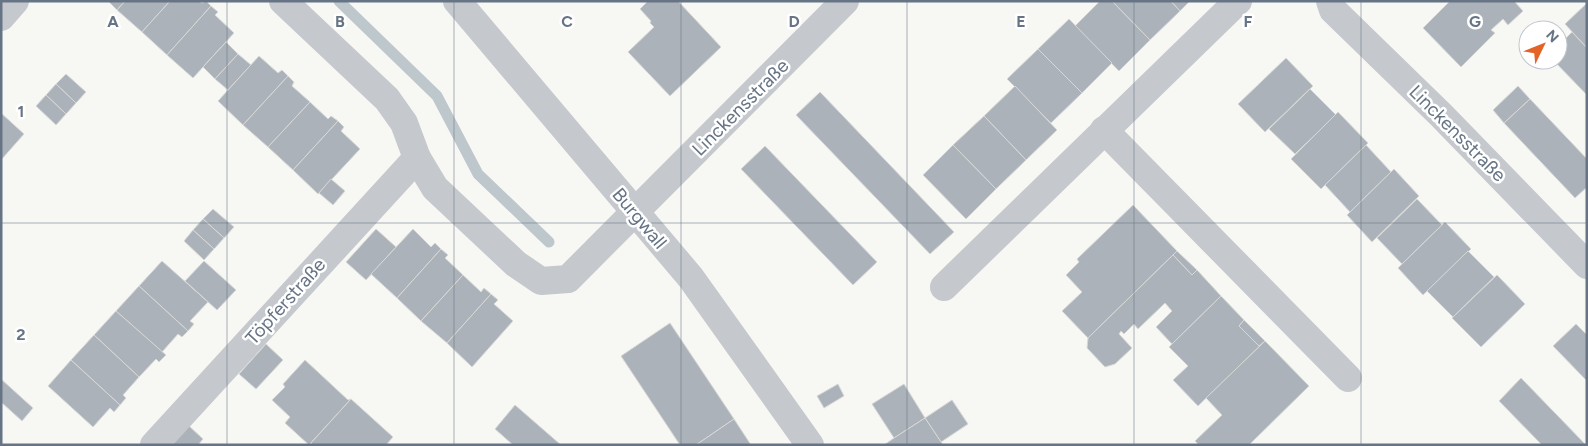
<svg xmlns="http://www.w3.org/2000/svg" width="1588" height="446" viewBox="0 0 1588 446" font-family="Figtree,sans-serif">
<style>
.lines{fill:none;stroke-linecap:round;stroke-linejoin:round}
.stream{stroke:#bdc7cc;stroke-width:11}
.building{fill:#abb2b9;stroke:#d8d9d6}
.street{stroke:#c5c8cc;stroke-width:28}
.grid{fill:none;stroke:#667485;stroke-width:1;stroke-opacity:0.55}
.labels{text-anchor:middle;stroke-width:5;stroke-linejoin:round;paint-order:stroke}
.street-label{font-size:19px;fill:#667485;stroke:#fff}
.grid-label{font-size:16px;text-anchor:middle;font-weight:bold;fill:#667485;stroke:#fff;stroke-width:5;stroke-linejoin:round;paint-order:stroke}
</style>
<rect width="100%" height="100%" fill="#f7f7f4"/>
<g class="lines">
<!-- stream -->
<path class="stream" d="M339 1 437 96 478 174 549 242"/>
</g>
<!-- building -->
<g class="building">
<path d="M108 1H125L117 10Z"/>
<path d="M125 1H170L142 32 117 10Z"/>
<path d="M170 1H199L202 3 206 1 211 6 167 55 142 32Z"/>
<path d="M648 1H678L721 47 670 96 628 52 654 27 650 23 651 21 640 9Z"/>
<path d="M1100 1H1112L1150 40 1119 71 1075 26Z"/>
<path d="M1112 1H1171L1180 11 1150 40Z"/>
<path d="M1171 1H1190L1180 11Z"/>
<path d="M1450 1H1514L1523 11 1508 25 1503 19 1491 30 1495 33 1461 67 1423 28Z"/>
<path d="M1587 3V48L1565 24Z"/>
<path d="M211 6 218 12 215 15 234 33 193 78 167 55Z"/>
<path d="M1069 19 1112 63 1082 93 1038 49Z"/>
<path d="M1572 32 1587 48V95L1553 60H1558V46Z"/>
<path d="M226 42 238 54 215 79 203 67Z"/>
<path d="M1038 49 1082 93 1051 123 1007 79Z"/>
<path d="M238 54 251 65 228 90 215 79Z"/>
<path d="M259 56 278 73 282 70 288 76 243 125 218 101Z"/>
<path d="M1286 58 1313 86 1265 132 1238 104Z"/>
<path d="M66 74 86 92 76 103 56 84Z"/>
<path d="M288 76 294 82 292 86 310 102 268 147 243 125Z"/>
<path d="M56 84 76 103 66 114 46 95Z"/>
<path d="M1015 86 1057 130 1026 160 984 116Z"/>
<path d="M1518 86 1530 99 1504 123 1493 110Z"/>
<path d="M1310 89 1336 115 1295 154 1269 129Z"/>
<path d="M820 92 954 232 930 254 796 115Z"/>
<path d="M46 95 66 114 56 125 36 106Z"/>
<path d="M1530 99 1587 159V187L1575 198 1504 123Z"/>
<path d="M310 102 328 119 331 116 338 121 293 170 268 147Z"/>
<path d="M1338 112 1368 143 1321 189 1291 159Z"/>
<path d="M1 113 24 134 1 160Z"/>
<path d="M984 116 1026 160 996 189 953 145Z"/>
<path d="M338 121 344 127 341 131 360 149 318 194 293 170Z"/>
<path d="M953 145 996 189 966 219 923 175Z"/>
<path d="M1366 145 1391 172 1350 212 1325 185Z"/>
<path d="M765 146 877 262 853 285 741 169Z"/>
<path d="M1394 169 1419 196 1372 242 1347 215Z"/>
<path d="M331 179 345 191 333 205 319 193Z"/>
<path d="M1417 199 1442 225 1402 264 1377 238Z"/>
<path d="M1133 205 1177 251 1088 338 1062 311 1082 292 1066 275 1079 262 1077 259Z"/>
<path d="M213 209 234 227 224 238 203 219Z"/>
<path d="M203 219 224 238 214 249 193 230Z"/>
<path d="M1445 222 1471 249 1423 295 1398 268Z"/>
<path d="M376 229 396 247 366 280 346 262Z"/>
<path d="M413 229 431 247 435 243 441 249 397 298 371 274Z"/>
<path d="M193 230 214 249 204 260 184 241Z"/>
<path d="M441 249 448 255 445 258 463 275 421 321 397 298Z"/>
<path d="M1177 251 1197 270 1192 275 1173 255Z"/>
<path d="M1468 251 1494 277 1453 317 1427 291Z"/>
<path d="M1173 255 1192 275 1197 270 1221 296 1172 344 1156 327 1172 311 1165 303 1138 329 1134 324 1124 334 1121 331 1119 334 1132 348 1115 364 1105 367 1087 348 1088 338Z"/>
<path d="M162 261 208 302 190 321 194 324 188 331 139 286Z"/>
<path d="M204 261 236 290 217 310 185 281Z"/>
<path d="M463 275 481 292 484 288 491 294 447 343 421 321Z"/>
<path d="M1497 275 1525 304 1481 347 1452 318Z"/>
<path d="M139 286 188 331 182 337 178 334 162 352 116 311Z"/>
<path d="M491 294 498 300 494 304 513 321 472 367 447 343Z"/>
<path d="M1221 296 1244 320 1239 326 1259 346 1265 341 1198 406 1173 380 1188 366 1169 347Z"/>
<path d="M116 311 166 355 159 362 156 359 139 377 94 335Z"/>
<path d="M1244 320 1265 341 1259 346 1239 326Z"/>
<path d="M670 323 734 419 696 445H680L621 356Z"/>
<path d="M1576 324 1587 335V381L1553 346Z"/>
<path d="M94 335 139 377 123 395 126 398 120 405 71 360Z"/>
<path d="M1265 341 1309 386 1249 445H1199L1195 441 1222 415 1206 398Z"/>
<path d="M266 344 283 360 256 389 239 374Z"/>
<path d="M71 360 120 405 114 412 110 408 93 427 48 386Z"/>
<path d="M305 360 348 400 351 399 309 445 285 423 290 417 272 400 285 387 283 384Z"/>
<path d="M1521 378 1586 445H1542L1499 401Z"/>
<path d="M1 379 33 408 22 421 1 402Z"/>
<path d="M838 384 844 396 824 408 817 396Z"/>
<path d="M904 384 925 418 894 438 872 404Z"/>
<path d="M351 399 393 437 386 445H313L311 443Z"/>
<path d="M952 400 968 424 941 442 925 418Z"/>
<path d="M515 405 561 445H513L495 429Z"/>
<path d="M925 418 943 445H884L894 438Z"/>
<path d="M734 419 751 445H696Z"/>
<path d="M188 425 203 439 198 445H170Z"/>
</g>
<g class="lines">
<!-- street -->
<g class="street">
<path d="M283 1 387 99 404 123 417 158 435 188 516 264 541 281 568 279 845 1"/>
<path d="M457 1 691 278 810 445"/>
<path d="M1330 1 1333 10 1441 115 1587 265"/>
<path d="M1 17 15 1"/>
<path d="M1104 130 1348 378"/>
<path d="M944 287 1238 1"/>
<path d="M154 445 417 158"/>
</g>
</g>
<!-- grid -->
<path class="grid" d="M227 1V445M454 1V445M681 1V445M907 1V445M1134 1V445M1361 1V445M1 223H1587"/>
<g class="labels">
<!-- street labels -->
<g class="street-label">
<text transform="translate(740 107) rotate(-45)" y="7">Linckensstraße</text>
<text transform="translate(1458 133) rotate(45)" y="7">Linckensstraße</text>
<text transform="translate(640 218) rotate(50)" y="7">Burgwall</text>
<text transform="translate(285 301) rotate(-48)" y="7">Töpferstraße</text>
</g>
</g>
<g class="grid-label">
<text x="113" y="27">A</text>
<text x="340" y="27">B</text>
<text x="567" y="27">C</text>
<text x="794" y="27">D</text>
<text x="1021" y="27">E</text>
<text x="1248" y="27">F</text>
<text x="1475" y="27">G</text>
<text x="21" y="117">1</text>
<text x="21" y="340">2</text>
</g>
<!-- border -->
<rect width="1588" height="446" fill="none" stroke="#667485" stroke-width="5"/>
<!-- north arrow -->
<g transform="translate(1543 45) rotate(47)"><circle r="24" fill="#ffffff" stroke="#c2c7ce"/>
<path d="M0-4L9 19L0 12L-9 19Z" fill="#e46427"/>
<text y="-8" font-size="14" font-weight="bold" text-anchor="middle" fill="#667485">N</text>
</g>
</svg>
